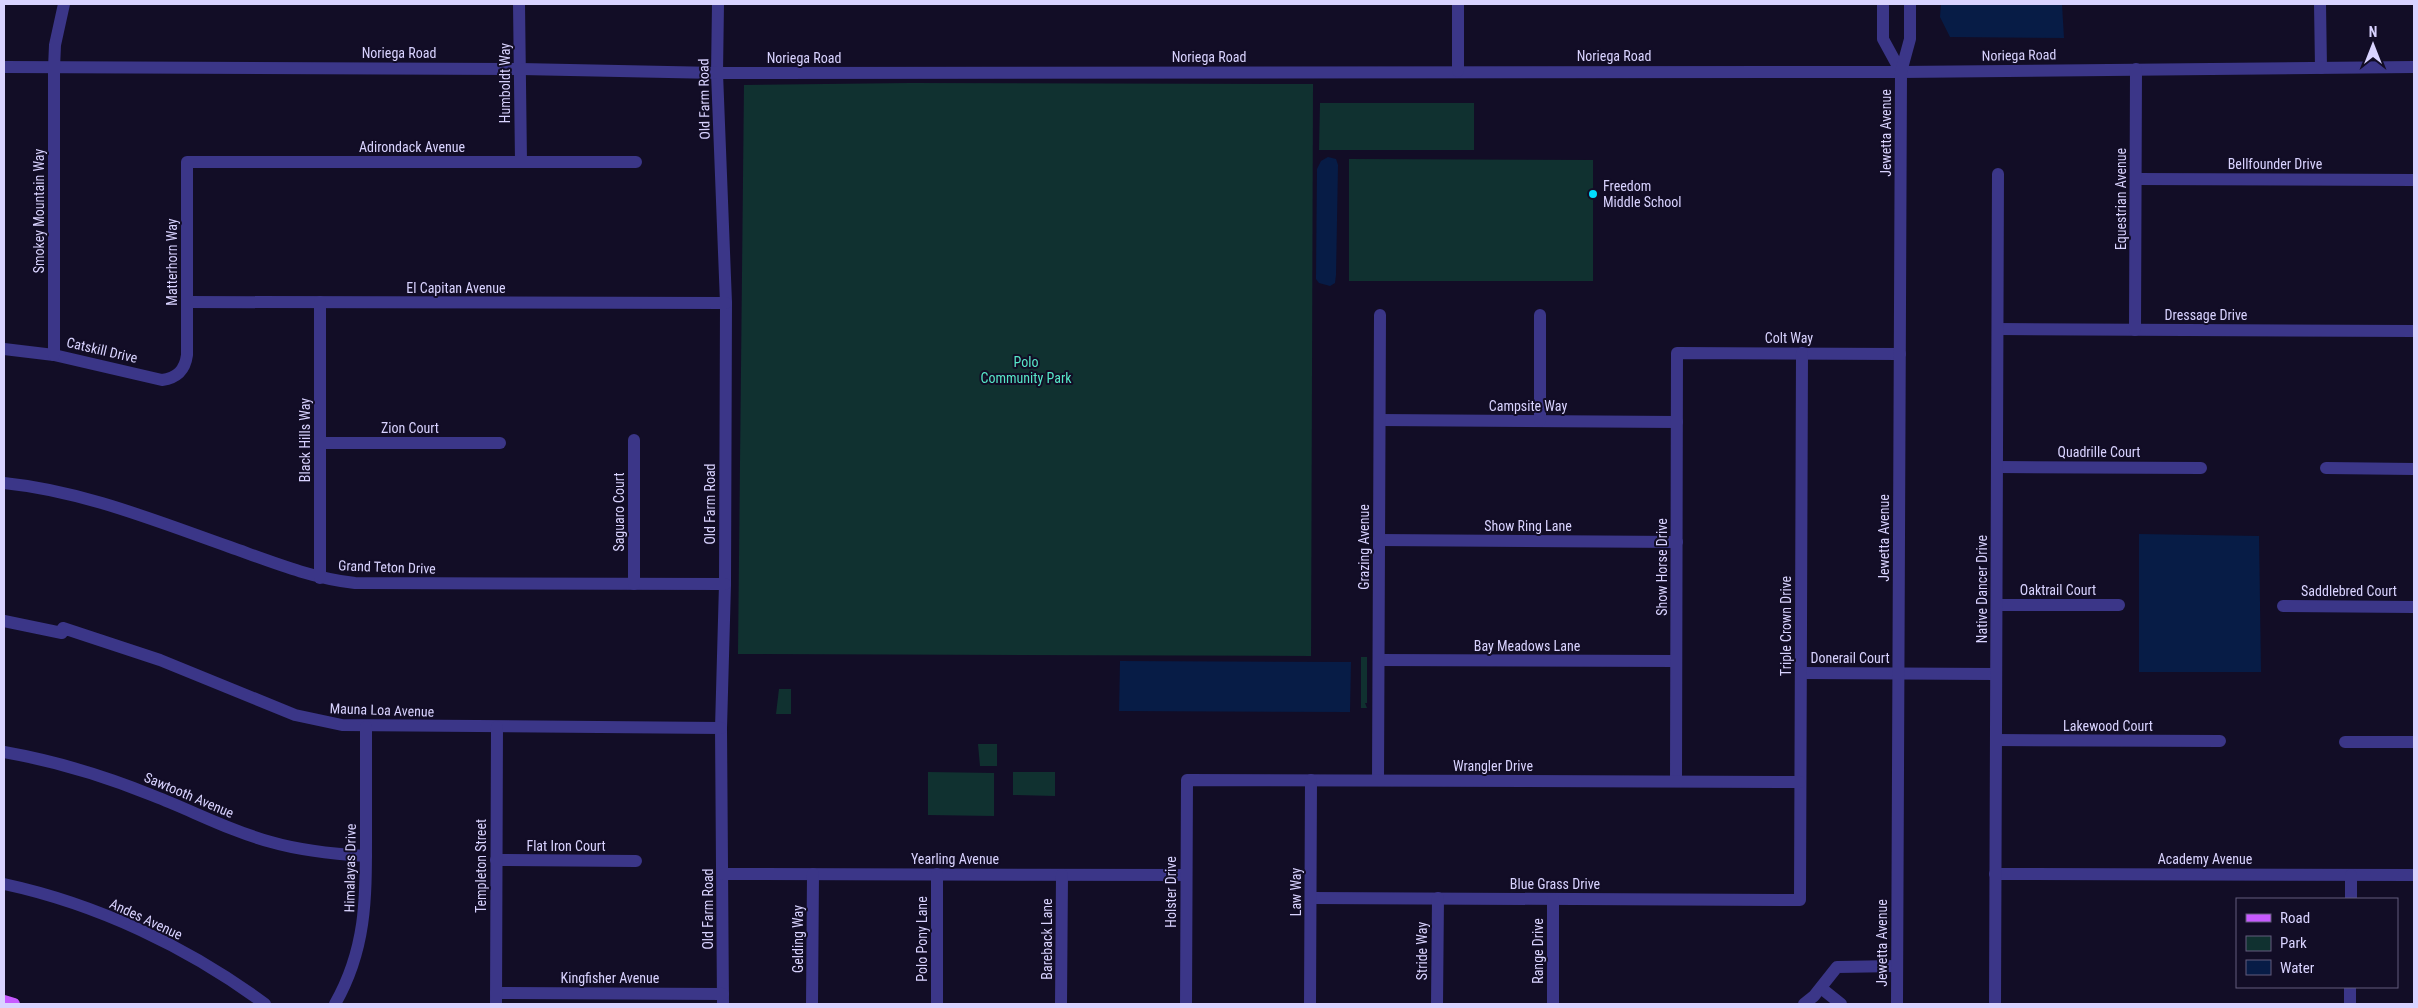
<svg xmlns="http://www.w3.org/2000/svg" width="2418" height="1008" viewBox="0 0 2418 1008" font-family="'Roboto Condensed',sans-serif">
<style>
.green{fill:#103130}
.water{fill:#071c46}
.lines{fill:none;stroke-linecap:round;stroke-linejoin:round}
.minor{stroke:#3b3688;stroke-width:12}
.major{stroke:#c75aff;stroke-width:12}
.poi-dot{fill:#00dcfe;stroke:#120d26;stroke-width:2}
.labels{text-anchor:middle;stroke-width:4;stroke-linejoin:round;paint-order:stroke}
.street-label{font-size:14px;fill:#d9d3ff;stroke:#120d26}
.poi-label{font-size:14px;fill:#d9d3ff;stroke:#120d26;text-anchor:start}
.park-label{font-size:14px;fill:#57e7c8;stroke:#120d26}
</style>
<rect width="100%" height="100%" fill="#120d26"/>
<!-- green -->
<g class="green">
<path d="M910 83 1313 84 1311 656 738 654 744 85Z"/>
<path d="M1320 103H1474V150H1319Z"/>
<path d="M1349 159 1593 160V281H1349Z"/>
<path d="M1361 657H1367V703H1365L1367 708H1361Z"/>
<path d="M779 689H791V714H776Z"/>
<path d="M978 744H997V766H980Z"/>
<path d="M928 772 994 773V816L928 815Z"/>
<path d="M1013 772H1055V796L1013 795Z"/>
</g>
<!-- water -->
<g class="water">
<path d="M1941 4H2062L2064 38 1950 37 1940 17Z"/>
<path d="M1328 157 1336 159 1338 165 1336 275 1335 283 1330 286 1319 283 1316 279 1317 169 1321 161Z"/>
<path d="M2139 534 2259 536 2261 672H2139Z"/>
<path d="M1120 661 1351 662 1350 712 1119 711Z"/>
</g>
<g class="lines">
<!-- minor -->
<g class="minor">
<path d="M519 4 521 162"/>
<path d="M718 4 717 73 726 303 725 584 721 728 723 1004"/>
<path d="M1883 4V39L1901 72"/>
<path d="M2320 4 2321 68"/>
<path d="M4 67 521 69 717 73 1901 72 2414 67"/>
<path d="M1458 71V4"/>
<path d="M2136 179 2414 180"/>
<path d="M187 302 726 303"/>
<path d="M1998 329 2414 331"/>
<path d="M2135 330 2136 69"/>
<path d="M4 349 54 355 162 380C177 378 185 370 187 355V162H636"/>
<path d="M54 355V68L55 45 64 4"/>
<path d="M1380 420 1677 422"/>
<path d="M1540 421V315"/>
<path d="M320 443H500"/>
<path d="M1997 467 2201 468"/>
<path d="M2326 468 2414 469"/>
<path d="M4 483C83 491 156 521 230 547 272 562 311 578 355 583L725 584"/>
<path d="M1379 540 1677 542"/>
<path d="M320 578V302"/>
<path d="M634 584V440"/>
<path d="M1997 605H2119"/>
<path d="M2283 606 2414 607"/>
<path d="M4 621 62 633 63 628 160 660 295 715 342 725 721 728"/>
<path d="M1379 660 1676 661"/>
<path d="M1801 673 1996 674"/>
<path d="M1996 740 2220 741"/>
<path d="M2345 742H2414"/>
<path d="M4 752C55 761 105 776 154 796 193 811 230 831 271 842 302 851 334 854 366 856"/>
<path d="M1378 780 1380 315"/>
<path d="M1676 781 1677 353 1900 354"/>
<path d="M496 860 636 861"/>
<path d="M723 874 1186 875"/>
<path d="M1995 874 2414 875"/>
<path d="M4 884C97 904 188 947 265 1004"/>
<path d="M1311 898 1800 900 1802 353"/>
<path d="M2351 899V875"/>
<path d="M1821 988 1841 1004"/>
<path d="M496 993 723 994"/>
<path d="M335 1004C367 948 366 896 366 834 366 798 366 763 366 727"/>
<path d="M496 1004 497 727"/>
<path d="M812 1004 813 874"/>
<path d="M937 1004V874"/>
<path d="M1061 1004 1062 875"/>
<path d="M1186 1004 1187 780 1800 782"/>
<path d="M1310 1004 1311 780"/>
<path d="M1437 1004 1438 898"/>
<path d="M1553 1004V899"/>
<path d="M1804 1004 1814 996 1837 967 1897 966"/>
<path d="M1897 1004 1901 72 1910 39V4"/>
<path d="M1995 1004 1998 174"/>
<path d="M2350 1004V987"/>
</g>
<!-- major -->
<path class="major" d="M4 1001 14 1004"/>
</g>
<!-- markers -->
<circle class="poi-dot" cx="1593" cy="194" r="5"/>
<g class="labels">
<!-- street labels -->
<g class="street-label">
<text x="399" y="58">Noriega Road</text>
<text transform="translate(2019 55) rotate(-1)" y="5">Noriega Road</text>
<text x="1614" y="61">Noriega Road</text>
<text x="1209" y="62">Noriega Road</text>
<text x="804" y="63">Noriega Road</text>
<text transform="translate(505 83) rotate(-90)" y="5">Humboldt Way</text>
<text transform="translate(704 99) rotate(-91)" y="5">Old Farm Road</text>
<text transform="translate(1886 133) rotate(-90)" y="5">Jewetta Avenue</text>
<text x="412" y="152">Adirondack Avenue</text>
<text x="2275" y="169">Bellfounder Drive</text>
<text transform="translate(2121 199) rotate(-90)" y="5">Equestrian Avenue</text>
<text transform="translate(39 211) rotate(-90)" y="5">Smokey Mountain Way</text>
<text transform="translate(172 262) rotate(-90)" y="5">Matterhorn Way</text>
<text x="456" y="293">El Capitan Avenue</text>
<text x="2206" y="320">Dressage Drive</text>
<text x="1789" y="343">Colt Way</text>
<text transform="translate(102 350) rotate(13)" y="5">Catskill Drive</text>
<text x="1528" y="411">Campsite Way</text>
<text x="410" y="433">Zion Court</text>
<text transform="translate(305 440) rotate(-90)" y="5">Black Hills Way</text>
<text x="2099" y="457">Quadrille Court</text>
<text transform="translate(710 504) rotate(-90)" y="5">Old Farm Road</text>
<text transform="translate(619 512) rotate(-90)" y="5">Saguaro Court</text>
<text x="1528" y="531">Show Ring Lane</text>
<text transform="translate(1884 538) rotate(-90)" y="5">Jewetta Avenue</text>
<text transform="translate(1364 547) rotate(-90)" y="5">Grazing Avenue</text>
<text transform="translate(387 567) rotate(2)" y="5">Grand Teton Drive</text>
<text transform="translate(1662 567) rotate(-90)" y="5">Show Horse Drive</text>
<text transform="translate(1982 589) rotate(-90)" y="5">Native Dancer Drive</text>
<text x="2058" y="595">Oaktrail Court</text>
<text x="2349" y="596">Saddlebred Court</text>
<text transform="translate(1786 626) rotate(-90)" y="5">Triple Crown Drive</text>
<text x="1527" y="651">Bay Meadows Lane</text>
<text x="1850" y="663">Donerail Court</text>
<text transform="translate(382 710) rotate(2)" y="5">Mauna Loa Avenue</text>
<text x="2108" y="731">Lakewood Court</text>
<text x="1493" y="771">Wrangler Drive</text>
<text transform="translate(189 795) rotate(23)" y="5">Sawtooth Avenue</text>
<text x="566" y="851">Flat Iron Court</text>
<text x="955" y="864">Yearling Avenue</text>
<text x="2205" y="864">Academy Avenue</text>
<text transform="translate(481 866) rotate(-90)" y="5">Templeton Street</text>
<text transform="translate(350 868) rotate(-89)" y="5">Himalayas Drive</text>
<text x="1555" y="889">Blue Grass Drive</text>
<text transform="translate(1171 892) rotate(-90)" y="5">Holster Drive</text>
<text transform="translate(1296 892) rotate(-90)" y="5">Law Way</text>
<text transform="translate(708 909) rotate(-90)" y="5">Old Farm Road</text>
<text transform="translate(146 919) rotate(25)" y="5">Andes Avenue</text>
<text transform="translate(798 939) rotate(-90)" y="5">Gelding Way</text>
<text transform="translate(922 939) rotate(-90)" y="5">Polo Pony Lane</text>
<text transform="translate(1047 939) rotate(-90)" y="5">Bareback Lane</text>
<text transform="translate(1882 943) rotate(-90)" y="5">Jewetta Avenue</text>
<text transform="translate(1422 951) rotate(-90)" y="5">Stride Way</text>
<text transform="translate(1538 951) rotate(-90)" y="5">Range Drive</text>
<text x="610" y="983">Kingfisher Avenue</text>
</g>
<!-- poi labels -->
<g class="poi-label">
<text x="1603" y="191">Freedom<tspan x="1603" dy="16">Middle School</tspan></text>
</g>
<!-- park labels -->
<g class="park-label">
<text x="1026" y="367">Polo<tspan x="1026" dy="16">Community Park</tspan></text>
</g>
</g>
<!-- border -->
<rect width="2418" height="1008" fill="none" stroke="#d9d3ff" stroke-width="10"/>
<!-- legend -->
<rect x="2236" y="898" width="162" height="90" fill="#120d26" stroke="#625c7d"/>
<rect x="2246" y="914" width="25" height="8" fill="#c75aff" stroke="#625c7d"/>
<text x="2280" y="923" font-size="15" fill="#d9d3ff">Road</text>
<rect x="2246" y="936" width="25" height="15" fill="#103130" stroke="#625c7d"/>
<text x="2280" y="948" font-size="15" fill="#d9d3ff">Park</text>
<rect x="2246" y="960" width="25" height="15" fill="#071c46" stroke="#625c7d"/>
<text x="2280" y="973" font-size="15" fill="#d9d3ff">Water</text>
<!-- north arrow -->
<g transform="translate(2373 45)" stroke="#120d26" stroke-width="4" paint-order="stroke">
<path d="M0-4L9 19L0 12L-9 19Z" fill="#d9d3ff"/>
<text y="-8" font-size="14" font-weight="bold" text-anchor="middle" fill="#d9d3ff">N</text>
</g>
</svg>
